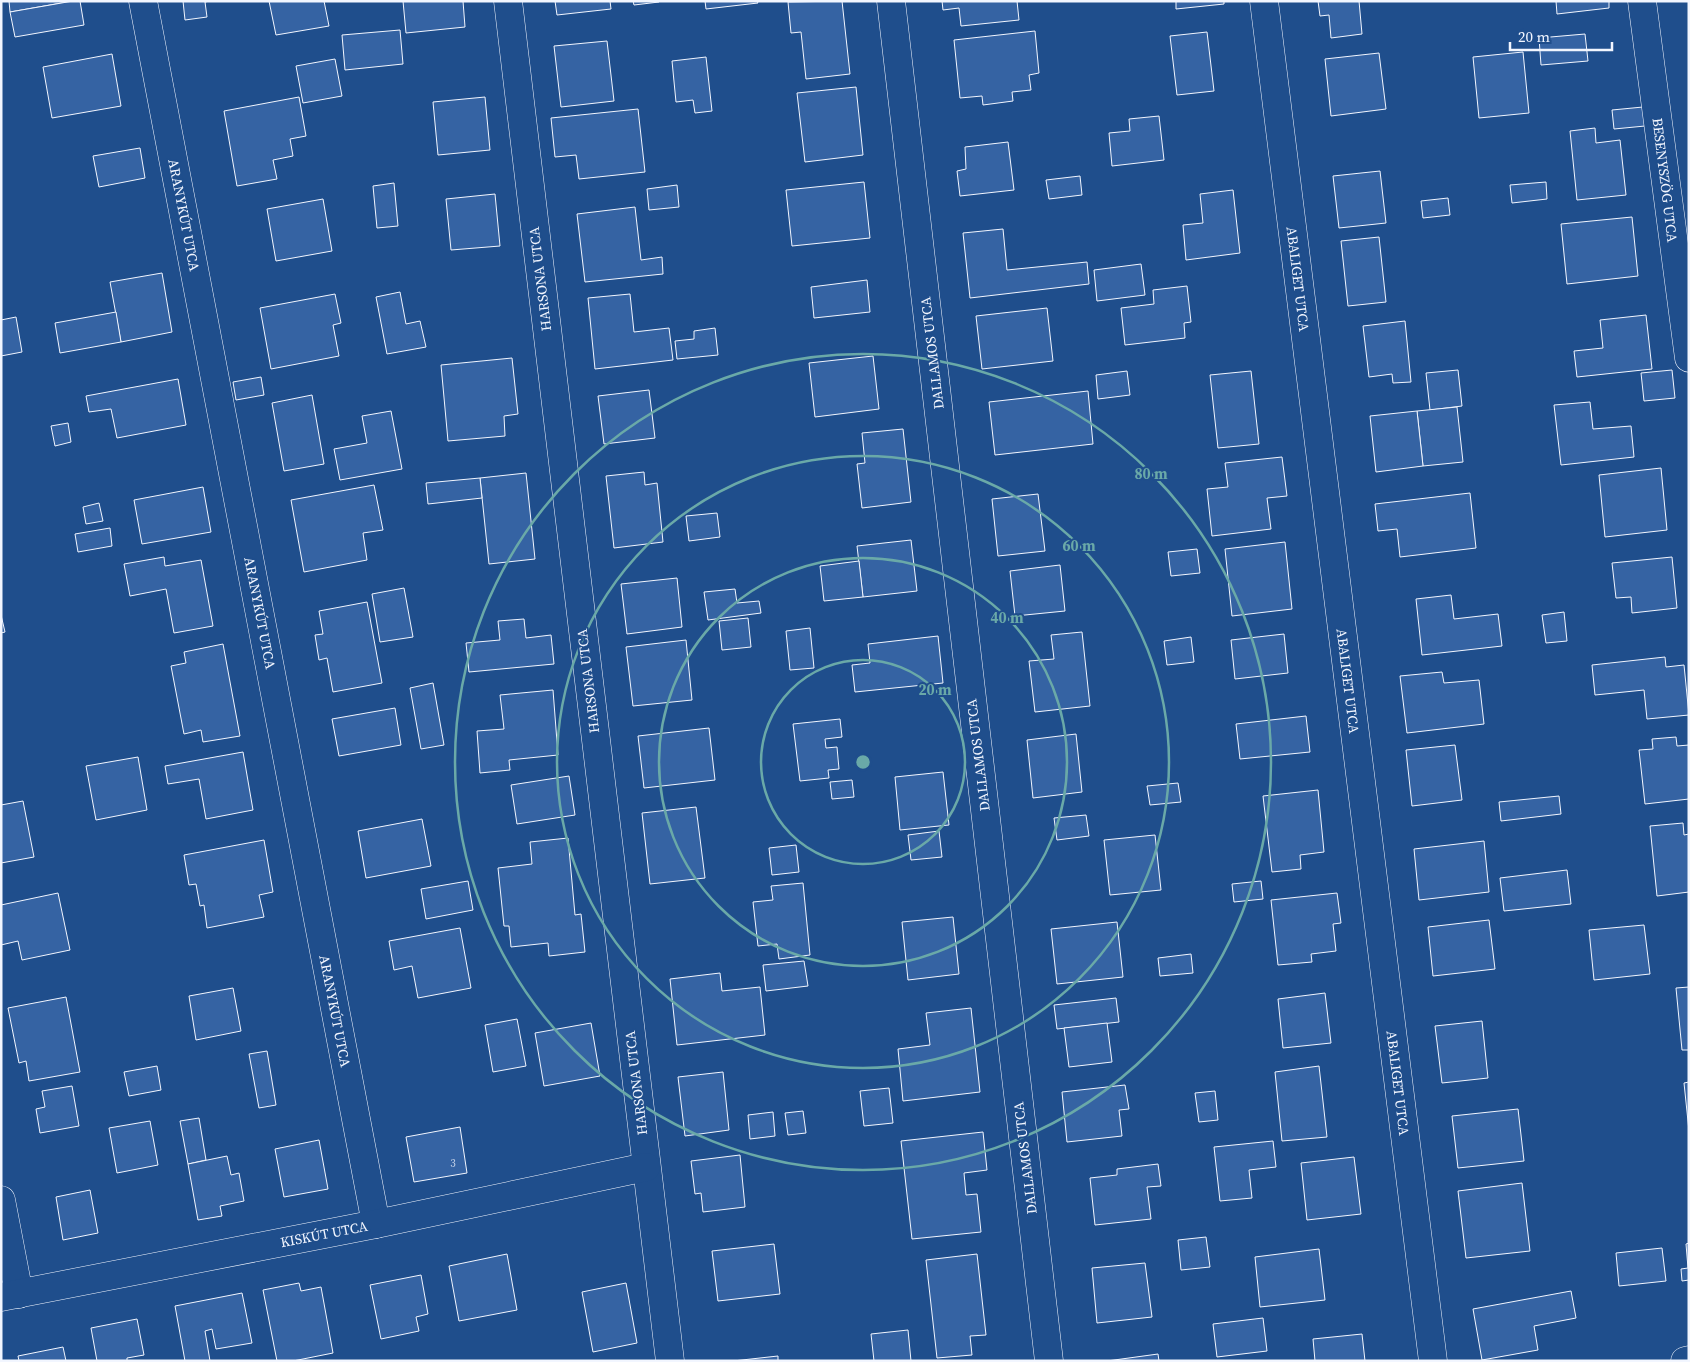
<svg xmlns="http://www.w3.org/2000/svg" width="1690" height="1362" viewBox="0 0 1690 1362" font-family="'Source Serif 4',serif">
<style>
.building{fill:#3563a3;stroke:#f2f6ff}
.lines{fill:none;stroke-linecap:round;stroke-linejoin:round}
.street-casing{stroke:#f2f6ff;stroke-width:29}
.secondary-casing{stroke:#f2f6ff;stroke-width:29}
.street{stroke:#1f4e8c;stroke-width:28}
.secondary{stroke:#1f4e8c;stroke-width:28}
.ring{fill:none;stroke:#6aa9a8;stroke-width:2.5}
.labels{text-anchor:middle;stroke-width:4;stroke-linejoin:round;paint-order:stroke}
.number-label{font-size:11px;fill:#c3d1e8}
.street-label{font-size:14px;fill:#f2f6ff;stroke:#1f4e8c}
.centre{fill:#6aa9a8;stroke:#1f4e8c;stroke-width:2.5}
.ring-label{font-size:15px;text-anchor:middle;font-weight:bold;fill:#6aa9a8;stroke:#1f4e8c;stroke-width:4;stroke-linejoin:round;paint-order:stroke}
</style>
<rect width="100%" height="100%" fill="#1f4e8c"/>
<!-- building -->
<g class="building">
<path d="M9 1H73L10 12Z"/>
<path d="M73 1H80L84 25 15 37 10 12Z"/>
<path d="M183 1H210L205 2 207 17 185 20Z"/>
<path d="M269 1H324L329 26 276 35Z"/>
<path d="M403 1H463L465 27 406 33Z"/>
<path d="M555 1H610L611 9 557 15Z"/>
<path d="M633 1H659V2L634 5Z"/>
<path d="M705 1H757L758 3 706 9Z"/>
<path d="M842 1 850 74 806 79 801 32 791 33 788 2Z"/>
<path d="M942 1H1017L1019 20 961 26 959 8 943 10Z"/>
<path d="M1176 1H1224V4L1176 9Z"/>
<path d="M1318 1H1359L1362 34 1331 38 1329 15 1320 16Z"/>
<path d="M1556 1H1609V8L1557 14Z"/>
<path d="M400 30 403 64 345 70 342 35Z"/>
<path d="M1035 31 1039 73 1029 75 1031 90 1012 92 1013 101 983 105 982 96 960 98 954 40Z"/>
<path d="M1207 32 1214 91 1177 95 1170 36Z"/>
<path d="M1585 34 1588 61 1541 65 1539 38Z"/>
<path d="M607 41 614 101 561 107 554 46Z"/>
<path d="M1523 52 1529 113 1479 118 1473 57Z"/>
<path d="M1379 53 1386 109 1331 116 1325 59Z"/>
<path d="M112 54 121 106 52 118 43 67Z"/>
<path d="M706 57 712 111 695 113 693 100 676 102 672 61Z"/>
<path d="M335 59 342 96 303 103 296 66Z"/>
<path d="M856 87 863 155 805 162 797 93Z"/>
<path d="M299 97 306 136 290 139 293 156 273 160 277 179 237 186 224 111Z"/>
<path d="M485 97 490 150 438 155 433 102Z"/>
<path d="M1643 107 1645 126 1614 129 1612 110Z"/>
<path d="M638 109 645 172 579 179 576 155 555 157 551 118Z"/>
<path d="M1159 116 1164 160 1112 166 1109 133 1130 131 1129 119Z"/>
<path d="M1595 128 1596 143 1620 140 1626 195 1577 200 1570 131Z"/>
<path d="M1008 142 1014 190 960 196 957 171 966 169 965 147Z"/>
<path d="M140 148 145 178 99 187 93 156Z"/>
<path d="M1380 171 1386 223 1339 228 1333 176Z"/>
<path d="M1080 176 1082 195 1049 199 1046 180Z"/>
<path d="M864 182 870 238 792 246 786 190Z"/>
<path d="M1546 182 1547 199 1512 203 1510 185Z"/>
<path d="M394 183 398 226 377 228 373 186Z"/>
<path d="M677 185 679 207 649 210 647 189Z"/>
<path d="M1233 190 1240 253 1186 260 1183 225 1203 223 1200 194Z"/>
<path d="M495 194 500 246 451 250 446 199Z"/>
<path d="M1448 198 1450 215 1423 218 1421 201Z"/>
<path d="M323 199 332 251 276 261 267 209Z"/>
<path d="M635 207 641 260 662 257 663 274 585 282 577 214Z"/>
<path d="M1632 217 1638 276 1567 284 1561 224Z"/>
<path d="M1003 229 1007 270 1087 262 1089 284 970 298 963 233Z"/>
<path d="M1379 237 1386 302 1348 306 1341 241Z"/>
<path d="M1141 264 1145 295 1097 301 1094 270Z"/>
<path d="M162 273 172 332 121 342 110 282Z"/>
<path d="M867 280 870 312 814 318 811 287Z"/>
<path d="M1187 286 1191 322 1184 323 1185 338 1125 345 1121 308 1154 304 1153 290Z"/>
<path d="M400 292 406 324 420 321 426 347 387 354 376 297Z"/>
<path d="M335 294 341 323 333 325 339 356 271 369 260 308Z"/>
<path d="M630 294 634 332 669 328 673 360 595 369 588 298Z"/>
<path d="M1047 308 1053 361 982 369 976 316Z"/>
<path d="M116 312 121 342 60 353 55 323Z"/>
<path d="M1646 315 1652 369 1577 377 1574 351 1603 348 1600 320Z"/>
<path d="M16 317 22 352 1 356V320Z"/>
<path d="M1405 321 1411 382 1393 383 1392 374 1369 377 1363 326Z"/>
<path d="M715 328 718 355 677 359 675 341 694 339V331Z"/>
<path d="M873 356 879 409 815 417 809 363Z"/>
<path d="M512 358 518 414 504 416 505 436 448 441 441 365Z"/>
<path d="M1458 370 1462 406 1430 410 1426 373Z"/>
<path d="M1672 370 1675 398 1644 401 1641 373Z"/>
<path d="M1127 371 1130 395 1098 399 1096 375Z"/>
<path d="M1251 371 1259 444 1218 448 1210 375Z"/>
<path d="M261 377 264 395 236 400 233 382Z"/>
<path d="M178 379 186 425 117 438 111 409 89 412 86 396Z"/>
<path d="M649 390 655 438 604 444 598 396Z"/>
<path d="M1088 391 1093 444 995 455 989 402Z"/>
<path d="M312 395 324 464 284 471 272 403Z"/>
<path d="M1590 402 1593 429 1631 426 1634 457 1561 465 1554 405Z"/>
<path d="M1457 407 1463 462 1423 466 1417 411Z"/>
<path d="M391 411 402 469 340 480 334 449 367 443 362 416Z"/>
<path d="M1417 411 1423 466 1376 472 1370 416Z"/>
<path d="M68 423 71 442 55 446 51 426Z"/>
<path d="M903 429 911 502 862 508 857 464 865 463 862 433Z"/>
<path d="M1282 457 1287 496 1267 498 1271 529 1212 536 1207 489 1228 487 1225 463Z"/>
<path d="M1661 468 1667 530 1605 537 1599 475Z"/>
<path d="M644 472 645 485 657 483 663 542 614 548 606 476Z"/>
<path d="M526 473 535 559 489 564 480 478Z"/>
<path d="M480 478 482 498 428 504 426 483Z"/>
<path d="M374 485 383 530 363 533 367 560 304 572 291 500Z"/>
<path d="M203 487 211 532 142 544 134 500Z"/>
<path d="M1470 493 1476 548 1400 557 1397 529 1378 531 1375 504Z"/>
<path d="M1038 494 1045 551 998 556 992 499Z"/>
<path d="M99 503 103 521 86 524 83 507Z"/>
<path d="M717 513 720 537 689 541 686 516Z"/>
<path d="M110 528 112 546 78 552 75 534Z"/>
<path d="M911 540 917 591 863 597 857 546Z"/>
<path d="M1285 542 1292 609 1232 616 1225 549Z"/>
<path d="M1197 549 1200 573 1171 576 1168 552Z"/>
<path d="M164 557 165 566 201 560 213 626 174 633 166 589 130 596 124 564Z"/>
<path d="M1672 557 1677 608 1632 613 1631 597 1616 598 1612 563Z"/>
<path d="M859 561 863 597 824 601 820 566Z"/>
<path d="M1060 565 1065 611 1015 616 1010 571Z"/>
<path d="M677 578 682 627 627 634 621 584Z"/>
<path d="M404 588 413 637 380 642 372 594Z"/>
<path d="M735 589 737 603 759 601 761 613 708 620 704 592Z"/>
<path d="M1451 595 1454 619 1498 614 1502 646 1422 655 1416 599Z"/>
<path d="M367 602 382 683 333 692 327 658 319 660 315 635 323 634 319 611Z"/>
<path d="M1564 612 1567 641 1546 643 1542 615Z"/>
<path d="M1 615 5 632 1 633Z"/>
<path d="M748 618 751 647 722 650 719 621Z"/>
<path d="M524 619 526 638 551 635 554 664 469 672 466 643 500 640 498 621Z"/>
<path d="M810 628 814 668 790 670 786 631Z"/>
<path d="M1082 632 1090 706 1035 712 1029 661 1054 659 1051 635Z"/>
<path d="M1284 634 1288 673 1235 679 1231 640Z"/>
<path d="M938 636 943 683 855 692 852 665 870 663 868 644Z"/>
<path d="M1191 637 1194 662 1167 665 1164 641Z"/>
<path d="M686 640 692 700 633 706 626 647Z"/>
<path d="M223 644 240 736 203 742 201 730 184 734 171 666 186 663 184 652Z"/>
<path d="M1665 657 1666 667 1684 665 1689 715 1647 719 1644 690 1595 695 1592 665Z"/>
<path d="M1442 672 1444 683 1479 680 1484 724 1407 733 1400 676Z"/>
<path d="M433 683 444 745 421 749 410 688Z"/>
<path d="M553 690 558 755 509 760 510 770 480 773 477 731 504 729 500 695Z"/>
<path d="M395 708 401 745 339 756 332 719Z"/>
<path d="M1306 716 1310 752 1240 759 1236 724Z"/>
<path d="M840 719 842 737 825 739 826 748 837 747 839 769 828 770 829 778 800 781 793 724Z"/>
<path d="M709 728 715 780 644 788 638 736Z"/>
<path d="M1076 734 1082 792 1033 798 1027 740Z"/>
<path d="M1676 737 1677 746 1689 745V799L1645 804 1639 750 1653 749 1652 739Z"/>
<path d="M1455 745 1462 800 1412 806 1406 750Z"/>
<path d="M243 752 253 810 206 819 199 779 168 784 165 766Z"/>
<path d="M138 757 147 810 96 820 86 766Z"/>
<path d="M943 772 949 825 900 830 895 777Z"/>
<path d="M569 776 575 815 517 824 511 785Z"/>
<path d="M852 780 854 797 832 799 830 782Z"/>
<path d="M1178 783 1181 802 1150 805 1147 786Z"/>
<path d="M1318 790 1324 852 1300 855 1301 869 1272 872 1263 796Z"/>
<path d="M1559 796 1561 814 1501 821 1499 802Z"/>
<path d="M23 801 34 857 1 863V805Z"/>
<path d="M696 807 705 878 650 884 642 813Z"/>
<path d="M1086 815 1089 836 1057 840 1054 818Z"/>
<path d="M422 819 431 866 366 878 358 831Z"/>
<path d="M1683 823 1684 835 1689 834V892L1657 896 1650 826Z"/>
<path d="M939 831 942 857 911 860 908 835Z"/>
<path d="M1155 835 1161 890 1110 895 1104 840Z"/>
<path d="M568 838 575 915 581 914 585 952 549 956 548 943 511 947 509 926H504L498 868 532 864 530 842Z"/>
<path d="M264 840 273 892 259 895 264 917 207 928 204 905 200 906 196 884 189 885 184 855Z"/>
<path d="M1484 841 1489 892 1419 900 1414 849Z"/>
<path d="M796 845 799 872 772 875 769 848Z"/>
<path d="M1567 870 1571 904 1504 911 1500 878Z"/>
<path d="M468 881 473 910 426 919 421 889Z"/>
<path d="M1261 881 1263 899 1234 902 1232 884Z"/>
<path d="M803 883 810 955 779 959 777 944 758 946 753 902 773 900 771 886Z"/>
<path d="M58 893 70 950 22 960 18 941 1 945V905Z"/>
<path d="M1337 893 1341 923 1333 924 1336 951 1311 954 1312 962 1278 965 1271 900Z"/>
<path d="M953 917 959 974 908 980 902 922Z"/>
<path d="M1489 920 1495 969 1433 976 1428 927Z"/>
<path d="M1117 922 1123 977 1057 984 1051 929Z"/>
<path d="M1644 925 1650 974 1594 980 1589 930Z"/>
<path d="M460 928 471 988 418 998 412 966 394 970 389 941Z"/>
<path d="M1191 954 1193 973 1160 976 1158 958Z"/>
<path d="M804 961 808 986 766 991 763 965Z"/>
<path d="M720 973 722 991 760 987 765 1035 677 1045 670 979Z"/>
<path d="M1689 987V1050H1682L1676 988Z"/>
<path d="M233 988 241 1031 196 1040 189 996Z"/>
<path d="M1325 993 1331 1043 1283 1048 1278 999Z"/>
<path d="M66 997 80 1072 29 1081 26 1061 19 1063 8 1008Z"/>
<path d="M1116 998 1119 1022 1057 1029 1054 1005Z"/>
<path d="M971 1008 980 1092 903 1101 898 1049 930 1045 926 1013Z"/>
<path d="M517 1019 526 1066 493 1072 485 1025Z"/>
<path d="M1482 1021 1488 1078 1442 1083 1435 1026Z"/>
<path d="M591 1023 600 1076 544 1086 535 1033Z"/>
<path d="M1107 1023 1112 1062 1069 1067 1064 1028Z"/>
<path d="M267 1051 276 1105 259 1108 249 1054Z"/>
<path d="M157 1066 161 1090 129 1096 124 1072Z"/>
<path d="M1319 1066 1327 1137 1282 1141 1275 1072Z"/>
<path d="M723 1072 729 1130 685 1136 678 1077Z"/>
<path d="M1689 1082V1131L1684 1083Z"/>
<path d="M1125 1085 1129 1109 1119 1110 1122 1136 1067 1142 1062 1092Z"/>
<path d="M72 1086 79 1126 40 1133 36 1109 45 1107 42 1091Z"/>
<path d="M889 1088 893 1123 864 1126 860 1091Z"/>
<path d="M1215 1091 1218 1120 1199 1122 1195 1093Z"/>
<path d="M1518 1109 1524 1161 1458 1168 1452 1116Z"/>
<path d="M803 1111 806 1133 788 1135 785 1113Z"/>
<path d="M773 1112 775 1136 750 1139 748 1115Z"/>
<path d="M199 1118 206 1160 188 1164 180 1121Z"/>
<path d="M150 1121 158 1165 117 1173 109 1128Z"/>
<path d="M460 1127 467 1173 414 1182 406 1137Z"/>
<path d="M983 1132 987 1170 964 1173 966 1195 977 1194 981 1232 912 1239 901 1141Z"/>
<path d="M319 1140 328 1189 284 1197 275 1149Z"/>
<path d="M1273 1141 1276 1167 1249 1170 1252 1198 1220 1201 1214 1147Z"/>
<path d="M740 1155 745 1207 703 1212 701 1193 695 1194 691 1161Z"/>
<path d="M227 1156 231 1175 239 1173 244 1201 220 1206 222 1216 198 1220 188 1164Z"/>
<path d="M1354 1157 1361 1214 1307 1220 1301 1163Z"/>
<path d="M1158 1164 1161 1186 1147 1187 1151 1219 1095 1225 1090 1178 1117 1175V1169Z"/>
<path d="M1522 1183 1530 1251 1466 1258 1458 1191Z"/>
<path d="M90 1190 98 1233 63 1240 56 1197Z"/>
<path d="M1206 1237 1210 1267 1181 1270 1178 1240Z"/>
<path d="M1689 1243V1280L1682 1281 1681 1269 1688 1268 1686 1244Z"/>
<path d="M774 1244 780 1294 718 1301 712 1251Z"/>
<path d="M1662 1248 1666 1281 1619 1286 1616 1253Z"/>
<path d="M1319 1249 1325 1300 1260 1307 1255 1257Z"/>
<path d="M507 1254 517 1310 459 1321 449 1266Z"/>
<path d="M977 1254 986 1335 970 1336 972 1355 937 1358 926 1260Z"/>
<path d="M1145 1263 1152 1317 1097 1323 1092 1268Z"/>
<path d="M421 1275 428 1314 416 1317 419 1331 381 1339 370 1285Z"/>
<path d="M299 1283 301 1291 321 1287 333 1353 293 1361H277L263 1290Z"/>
<path d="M626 1283 637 1343 593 1352 582 1292Z"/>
<path d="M1571 1291 1576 1318 1534 1326 1538 1350 1482 1360 1473 1309Z"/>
<path d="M242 1293 252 1343 216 1349 212 1329 205 1331 210 1361H185L175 1306Z"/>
<path d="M1263 1318 1267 1351 1217 1357 1213 1324Z"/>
<path d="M137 1319 144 1355 127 1358V1361H97L91 1328Z"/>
<path d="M908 1330 911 1361H874L871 1334Z"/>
<path d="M1362 1334 1365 1361H1315L1313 1339Z"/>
<path d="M63 1347 66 1361H19L18 1356Z"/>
<path d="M1158 1354 1159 1361H1107Z"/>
<path d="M778 1356V1361H733Z"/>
</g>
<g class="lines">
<!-- street casing -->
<g class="street-casing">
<g id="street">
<path d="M143 1 376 1224"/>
<path d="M508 1 670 1361"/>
<path d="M891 1 1049 1361"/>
<path d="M1264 1 1433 1361"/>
<path d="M1642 1 1689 358"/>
<path d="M1 1200 19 1294"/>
<path d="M1 1297 376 1224 646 1167"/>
</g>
</g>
<!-- secondary casing -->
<g class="secondary-casing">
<path id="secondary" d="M1685 1361 1689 1360"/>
</g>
<!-- street -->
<use href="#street" class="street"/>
<!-- secondary -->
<use href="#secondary" class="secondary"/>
</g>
<!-- distance rings -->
<g class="ring">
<circle cx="863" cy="762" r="102"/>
<circle cx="863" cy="762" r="204"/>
<circle cx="863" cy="762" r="306"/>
<circle cx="863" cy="762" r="408"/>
</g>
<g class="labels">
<!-- number labels -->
<g class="number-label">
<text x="453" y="1167">3</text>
</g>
<!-- street labels -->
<g class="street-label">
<text transform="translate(1665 180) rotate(83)" y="5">BESENYSZÖG UTCA</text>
<text transform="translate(184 215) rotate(79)" y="5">ARANYKÚT UTCA</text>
<text transform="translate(540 279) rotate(-97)" y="5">HARSONA UTCA</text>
<text transform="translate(1298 279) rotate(83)" y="5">ABALIGET UTCA</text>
<text transform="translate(932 353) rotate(-97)" y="5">DALLAMOS UTCA</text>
<text transform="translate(260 613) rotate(79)" y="5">ARANYKÚT UTCA</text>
<text transform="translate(588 681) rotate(-97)" y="5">HARSONA UTCA</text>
<text transform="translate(1348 681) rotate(83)" y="5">ABALIGET UTCA</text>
<text transform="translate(978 755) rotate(-97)" y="5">DALLAMOS UTCA</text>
<text transform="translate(335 1011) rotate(79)" y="5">ARANYKÚT UTCA</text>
<text transform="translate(636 1083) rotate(-97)" y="5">HARSONA UTCA</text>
<text transform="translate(1398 1083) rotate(83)" y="5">ABALIGET UTCA</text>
<text transform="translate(1025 1158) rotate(-97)" y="5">DALLAMOS UTCA</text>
<text transform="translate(324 1234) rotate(-11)" y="5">KISKÚT UTCA</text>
</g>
</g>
<circle cx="863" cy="762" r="8" class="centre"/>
<g class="ring-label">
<text x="1151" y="479">80 m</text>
<text x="1079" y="551">60 m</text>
<text x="1007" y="623">40 m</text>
<text x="935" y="695">20 m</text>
</g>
<!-- border -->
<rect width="1690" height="1362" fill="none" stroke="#f2f6ff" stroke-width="5"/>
<!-- scale -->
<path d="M1510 42v8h102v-8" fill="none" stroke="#f2f6ff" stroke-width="2.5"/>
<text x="1518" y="42" font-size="15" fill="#f2f6ff" stroke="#1f4e8c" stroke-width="4" paint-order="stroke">20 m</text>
</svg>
